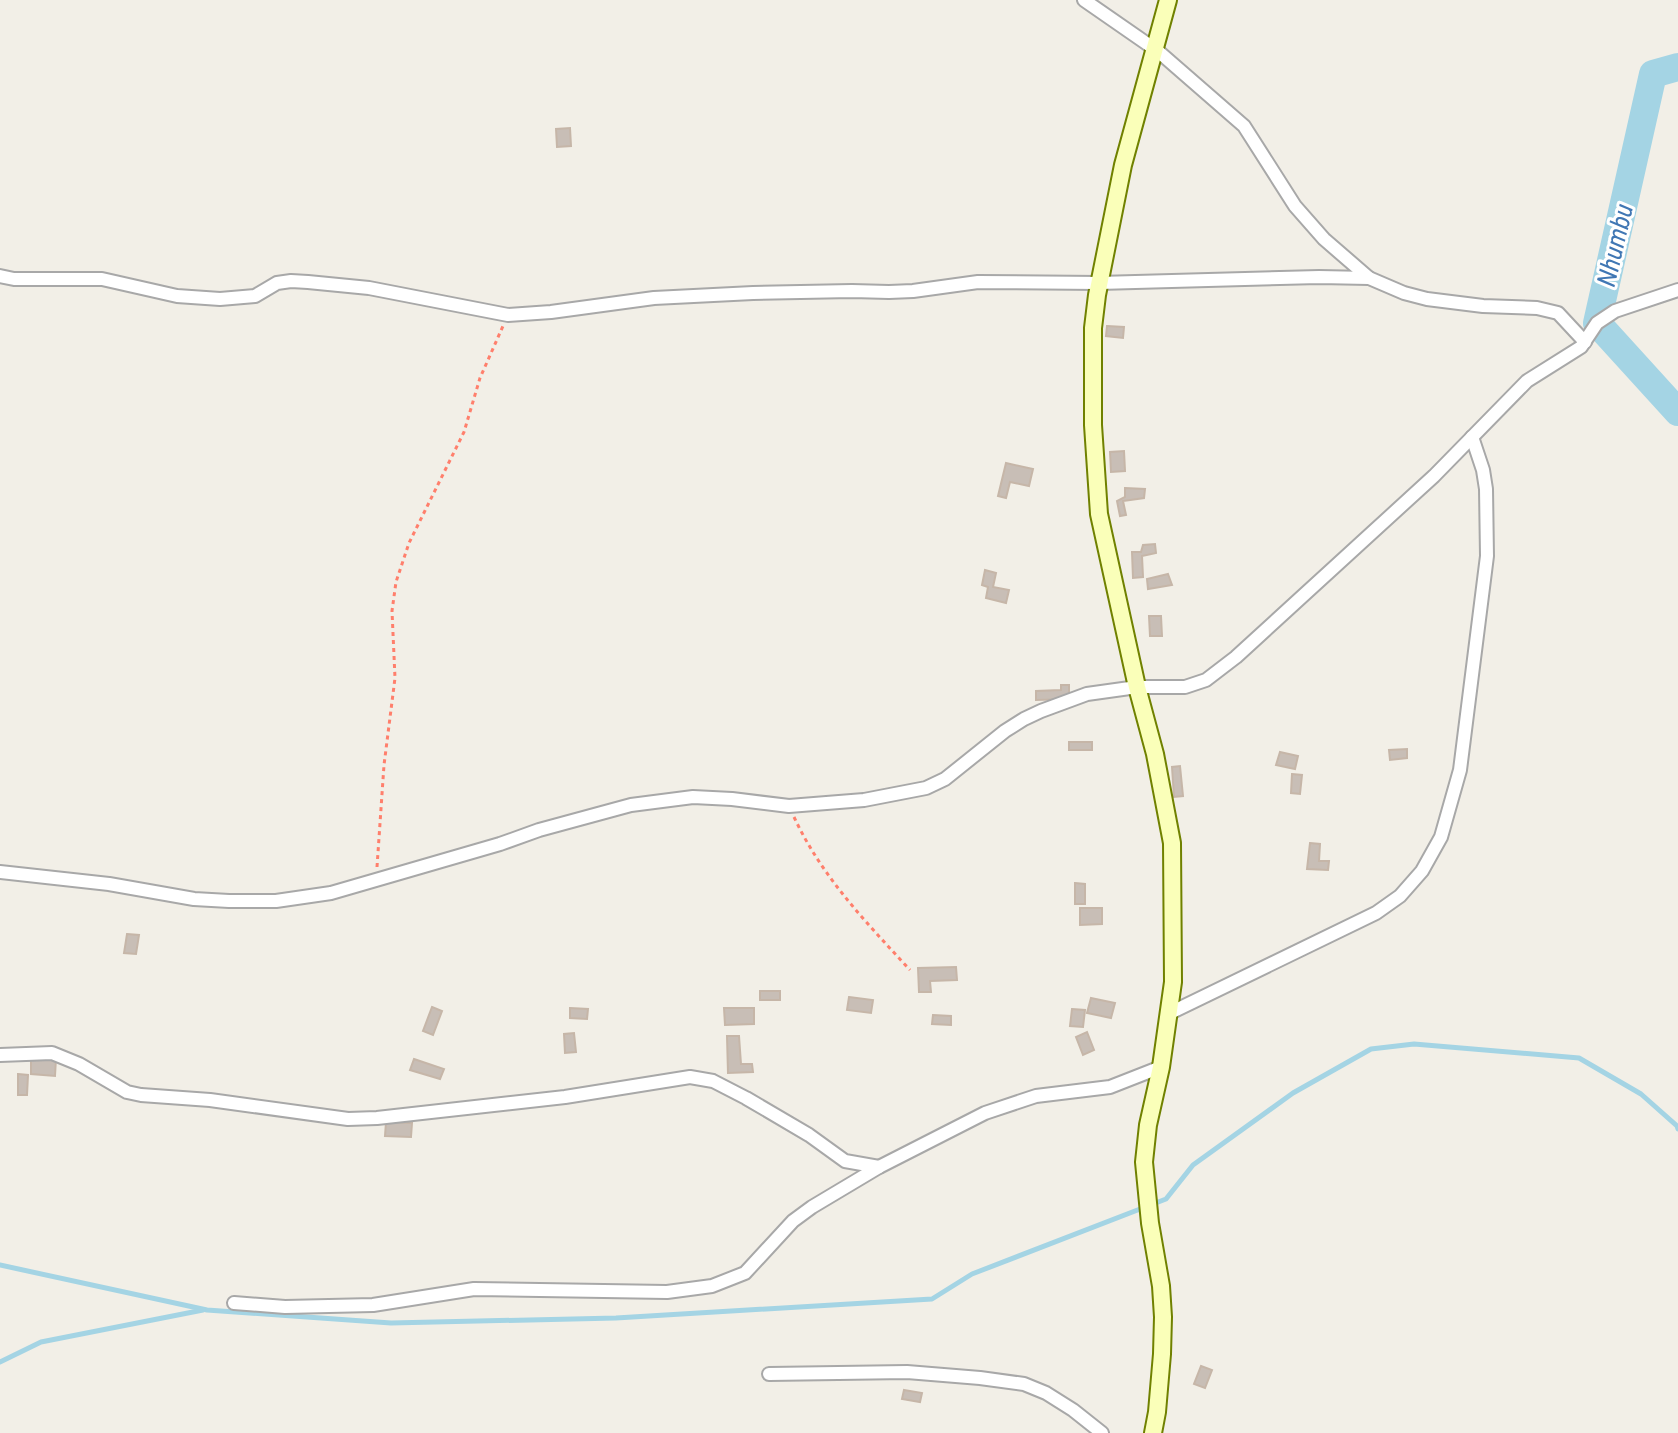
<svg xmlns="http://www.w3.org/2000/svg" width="1678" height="1433" viewBox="0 0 1678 1433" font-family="'Roboto Condensed',sans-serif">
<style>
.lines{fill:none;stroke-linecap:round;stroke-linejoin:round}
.stream{stroke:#a4d4e4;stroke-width:5}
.river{stroke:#a4d4e4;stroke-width:28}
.building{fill:#c8beb6;stroke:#c6b6a8;stroke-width:2}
.street-casing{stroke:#a8a8a8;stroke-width:16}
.secondary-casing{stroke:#708100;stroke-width:20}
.path{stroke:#ff7f6c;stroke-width:3;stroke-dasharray:4 4;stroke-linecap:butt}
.street{stroke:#fff;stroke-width:12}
.secondary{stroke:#faffb9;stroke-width:16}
.labels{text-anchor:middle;stroke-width:6;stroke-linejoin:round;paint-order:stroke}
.water-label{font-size:26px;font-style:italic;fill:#4077b4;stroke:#fff}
</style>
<rect width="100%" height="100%" fill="#f2efe7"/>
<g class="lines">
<!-- stream -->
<g class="stream">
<path d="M0 1265 207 1310 391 1323 616 1318 932 1299 972 1274 1166 1199 1193 1165 1293 1093 1371 1049 1414 1044 1579 1058 1641 1094 1677 1126 1678 1129"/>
<path d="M0 1362 41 1342 203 1310"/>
</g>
<!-- river -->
<path class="river" d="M1678 67 1653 74 1597 323 1678 412"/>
</g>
<!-- building -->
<g class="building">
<path d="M570 128 571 146 557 147 556 129Z"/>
<path d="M1107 326 1124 327 1123 338 1106 336Z"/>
<path d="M1124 451 1125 471 1111 472 1110 452Z"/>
<path d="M1006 463 1033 469 1029 486 1010 482 1006 498 998 496Z"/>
<path d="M1125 488 1145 489 1144 498 1123 501 1126 515 1120 516 1117 501 1125 497Z"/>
<path d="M1155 544 1156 553 1142 556 1143 577 1133 578 1132 552H1141L1143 545Z"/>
<path d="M985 570 996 573 993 587 1009 590 1006 603 986 598 988 587 982 585Z"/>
<path d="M1168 574 1172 585 1148 589 1147 579Z"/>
<path d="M1149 616H1161L1162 636H1150Z"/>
<path d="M1061 685H1069V699L1036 700V691L1061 690Z"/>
<rect x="1069" y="742" width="23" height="8"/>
<path d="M1407 749V758L1390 760 1389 750Z"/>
<path d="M1280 752 1298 756 1295 769 1276 765Z"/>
<path d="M1180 766 1183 796 1174 797 1172 767Z"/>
<path d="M1292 774 1302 775 1300 794 1291 793Z"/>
<path d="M1310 843 1320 844 1319 861H1329L1328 870 1307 869Z"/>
<path d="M1075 883 1085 884V904H1075Z"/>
<path d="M1080 908H1102V924L1080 925Z"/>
<path d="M127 934 139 935 136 954 124 953Z"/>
<path d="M956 967 957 980 930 981 931 992H919L918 968Z"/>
<rect x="760" y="991" width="20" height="9"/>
<path d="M849 997 873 1000 871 1013 847 1010Z"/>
<path d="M1091 998 1115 1003 1111 1018 1087 1013Z"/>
<path d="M432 1007 442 1011 433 1035 423 1031Z"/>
<path d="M570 1008 588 1009 587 1019 570 1018Z"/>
<path d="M724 1008H754V1024L725 1025Z"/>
<path d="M1072 1009 1085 1010 1083 1027 1070 1026Z"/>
<path d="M933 1015 951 1016V1025L932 1024Z"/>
<path d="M1087 1032 1094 1050 1083 1055 1076 1037Z"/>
<path d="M574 1033 576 1052 565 1053 564 1034Z"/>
<path d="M727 1036H739L741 1064H752L753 1072 728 1073Z"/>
<path d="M31 1057 56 1058 55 1076 31 1074Z"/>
<path d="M414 1059 444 1069 440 1079 410 1070Z"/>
<path d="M18 1074 28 1075 27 1095H18Z"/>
<path d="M386 1122 412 1123 411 1137 385 1136Z"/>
<path d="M1201 1366 1212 1370 1205 1388 1194 1384Z"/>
<path d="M904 1390 922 1393 920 1402 902 1399Z"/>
</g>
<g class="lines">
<!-- street casing -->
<g class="street-casing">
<g id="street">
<path d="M1084 0 1159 52 1244 126 1295 206 1324 239 1369 278"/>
<path d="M0 276 14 279H102L177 296 220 299 255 296 277 283 291 281 308 282 369 288 508 315 551 312 654 298 753 293 852 291 889 292 913 291 978 282 1099 283 1319 277 1369 278 1404 293 1427 299 1483 306 1537 308 1558 313 1585 342"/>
<path d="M0 872 109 884 194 899 229 901H276L331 893 500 844 539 830 631 805 693 797 732 799 789 806 864 800 926 788 945 779 1005 731 1024 719 1041 711 1087 694 1137 687H1185L1206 680 1236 657 1434 476 1527 381 1581 347 1597 323 1615 311 1678 290"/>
<path d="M1170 1013 1376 913 1400 896 1422 871 1441 837 1460 770 1487 556 1486 489 1483 470 1472 437"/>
<path d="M0 1055 52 1053 79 1064 127 1092 141 1095 210 1100 348 1119 377 1118 565 1097 690 1077 713 1081 746 1098 809 1135 845 1161 879 1167"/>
<path d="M234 1303 285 1307 373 1305 474 1289 667 1292 712 1286 745 1273 793 1221 812 1207 879 1167 985 1113 1036 1096 1110 1087 1161 1067"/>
<path d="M769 1374 907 1372 980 1378 1024 1384 1046 1393 1073 1410 1102 1433"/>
</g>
</g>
<!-- secondary casing -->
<g class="secondary-casing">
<path id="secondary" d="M1153 1433 1157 1412 1162 1354 1163 1317 1161 1286 1150 1223 1144 1162 1148 1125 1161 1067 1173 982 1172 843 1155 754 1137 687 1099 514 1093 425V328L1097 295 1123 165 1168 0"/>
</g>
<!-- path -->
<g class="path">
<path d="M794 817C822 877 865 921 910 970"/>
<path d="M377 867 384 765 395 678 392 611 396 582 409 543 464 432 480 378 503 326"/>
</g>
<!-- street -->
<use href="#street" class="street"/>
<!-- secondary -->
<use href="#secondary" class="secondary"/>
</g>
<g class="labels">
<!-- water labels -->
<g class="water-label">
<text transform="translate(1615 245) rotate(-77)" y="9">Nhumbu</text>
</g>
</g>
</svg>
